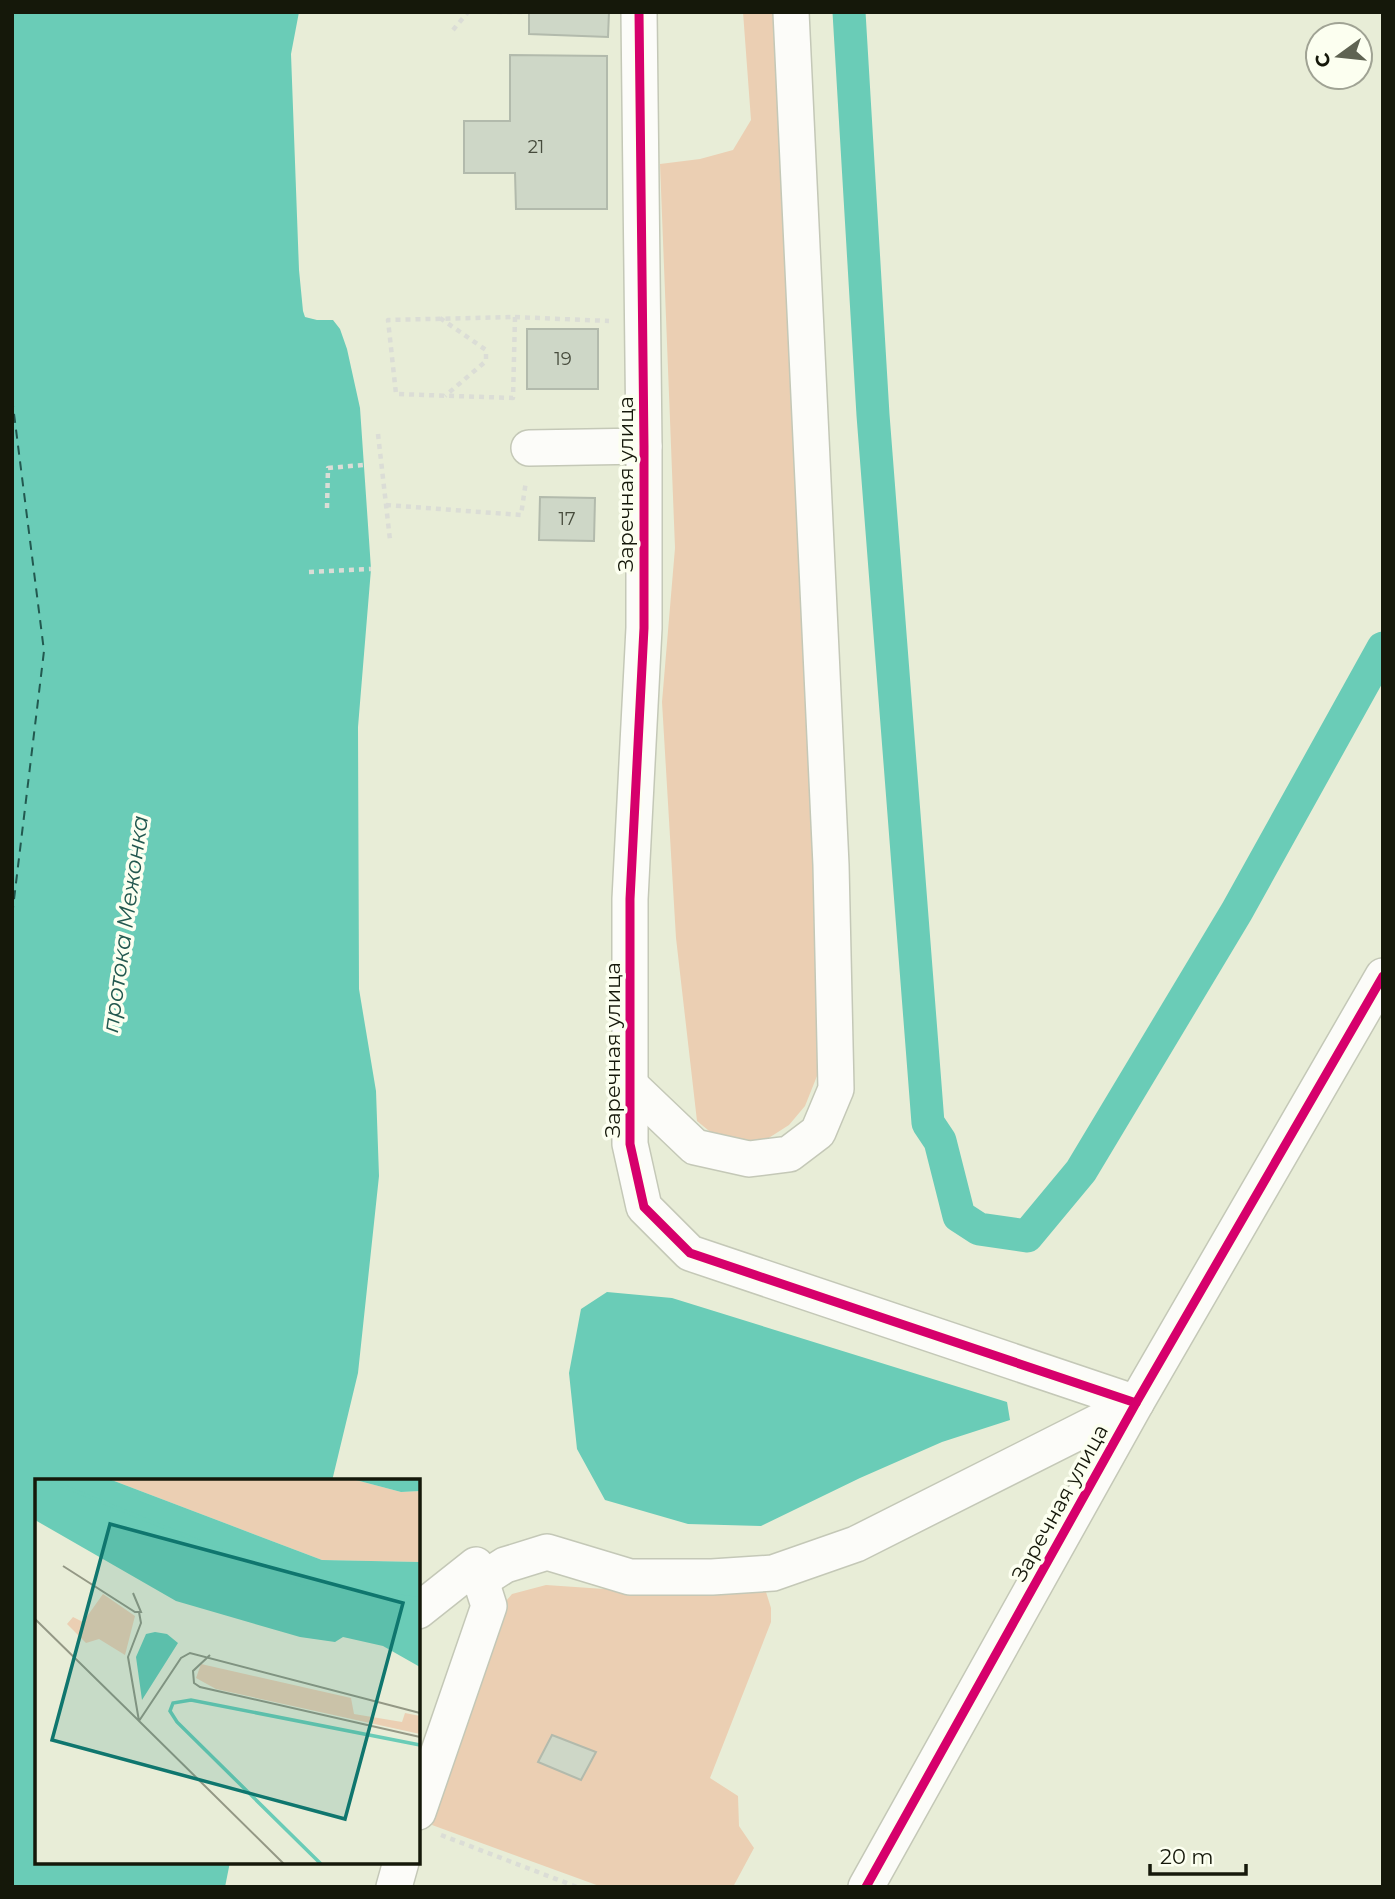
<svg xmlns="http://www.w3.org/2000/svg" width="1395" height="1899" viewBox="0 0 1395 1899" font-family="Montserrat,sans-serif">
<style>
.green{fill:#ebcfb3}
.water{fill:#6accb7}
.lines{fill:none;stroke-linecap:round;stroke-linejoin:round}
.canal{stroke:#6accb7;stroke-width:33}
.ferry{stroke:#22584f;stroke-width:2;stroke-dasharray:9 7;stroke-linecap:butt}
.building{fill:#ced7c7;stroke:#b2baac;stroke-width:2}
.minor-casing{stroke:#c4c8b7;stroke-width:38}
.path{stroke:#dbddd6;stroke-width:4.5;stroke-dasharray:5 5;stroke-linecap:butt}
.minor{stroke:#fcfcf9;stroke-width:35}
.cycleway-casing{stroke:#fcfff0;stroke-width:13}
.cycleway{stroke:#d6006c;stroke-width:9}
.labels{text-anchor:middle;stroke-width:7;stroke-linejoin:round;paint-order:stroke}
.number-label{font-size:18px;fill:#464b3c}
.street-label{font-size:21px;fill:#15180a;stroke:#fcfff0}
.water-label{font-size:23px;font-style:italic;fill:#22584f;stroke:#fcfff0}
.inset-river{fill:none;stroke:#6accb7;stroke-width:3.5}
.inset-road{fill:none;stroke:#949885;stroke-width:2}
.view{fill:#0f766e;fill-opacity:0.15;stroke:#0f766e;stroke-width:3.5}
.inset-edge{fill:none;stroke:#15180a;stroke-width:3.5}
</style>
<rect width="100%" height="100%" fill="#e8edd7"/>
<!-- green -->
<g class="green">
<path d="M743 12H785L822 993 817 1076 805 1106 789 1125 761 1143 719 1139 697 1121 676 938 662 702 675 548 660 164 700 159 733 150 751 120Z"/>
<path d="M546 1585 619 1590H751L766 1592 771 1608V1622L710 1778 738 1796 739 1826 754 1848 733 1887H602L432 1825 479 1669 501 1607 512 1594Z"/>
</g>
<!-- water -->
<g class="water">
<path d="M12 12H299L291 54 299 270 303 311 305 317 317 320H333L340 329 347 349 360 408 371 569 358 727 359 989 376 1091 379 1176 358 1373 332 1481H37V1862H230L225 1887H12Z"/>
<path d="M607 1292 672 1298 1007 1402 1010 1420 942 1442 860 1478 761 1526 688 1524 605 1500 577 1449 569 1373 581 1309Z"/>
</g>
<g class="lines">
<!-- canal -->
<path class="canal" d="M849 12 873 415 928 1123 940 1141 959 1216 979 1229 1027 1236 1081 1171 1237 911 1383 648"/>
<!-- ferry -->
<path class="ferry" d="M12 398 44 651 12 916"/>
</g>
<!-- building -->
<g class="building">
<path d="M529 12H609L608 37 529 34Z"/>
<path d="M510 55 607 56V209H516L515 173H464V121H510Z"/>
<rect x="527" y="329" width="71" height="60"/>
<path d="M540 497 595 498 594 541 539 540Z"/>
<path d="M552 1735 596 1752 581 1780 538 1762Z"/>
</g>
<g class="lines">
<!-- minor casing -->
<g class="minor-casing">
<g id="minor">
<path d="M639 12 644 446V628L630 899V1144L644 1207 690 1253 1136 1403 866 1887"/>
<path d="M529 448 644 446"/>
<path d="M629 1084 695 1147 749 1159 789 1154 818 1132 836 1089 831 865 791 12"/>
<path d="M480 1581 505 1565 547 1552 630 1577H712L773 1573 856 1544 1136 1403 1383 976"/>
<path d="M418 1611 476 1565 489 1606 418 1812"/>
<path d="M394 1887 401 1862"/>
</g>
</g>
<!-- path -->
<g class="path">
<path d="M497 12H526"/>
<path d="M453 30 468 12"/>
<path d="M515 317 513 398 396 394 388 320Z"/>
<path d="M515 317 609 321"/>
<path d="M440 318 486 350V361L445 396"/>
<path d="M378 434 390 540"/>
<path d="M386 505 521 515 526 481"/>
<path d="M327 508 328 468 363 465"/>
<path d="M309 572 371 569"/>
<path d="M441 1835 577 1887"/>
</g>
<!-- minor -->
<use href="#minor" class="minor"/>
<!-- cycleway casing -->
<g class="cycleway-casing">
<g id="cycleway">
<path d="M639 12 644 446V628L630 899V1144L644 1207 690 1253 1136 1403 866 1887"/>
<path d="M1136 1403 1383 976"/>
</g>
</g>
<!-- cycleway -->
<use href="#cycleway" class="cycleway"/>
</g>
<g class="labels">
<!-- number labels -->
<g class="number-label">
<text x="536" y="153">21</text>
<text x="563" y="365">19</text>
<text x="567" y="525">17</text>
</g>
<!-- street labels -->
<g class="street-label">
<text transform="translate(626 484) rotate(-90)" y="7">Заречная улица</text>
<text transform="translate(613 1050) rotate(-90)" y="7">Заречная улица</text>
<text transform="translate(1060 1503) rotate(-61)" y="7">Заречная улица</text>
</g>
<!-- water labels -->
<g class="water-label">
<text transform="translate(125 924) rotate(-82)" y="8">протока Межонка</text>
</g>
</g>
<!-- overview -->
<g transform="translate(35 1479)">
<rect width="385" height="385" fill="#e8edd7"/>
<path d="M74 0H317L366 13 385 12V83L287 81ZM68 115 100 137 90 176 64 160 51 164 32 145 38 138 48 143ZM166 185 316 219 319 235 367 243 370 234 385 237V255L181 210 161 199Z" fill="#ebcfb3"/>
<path d="M0 0H74L287 81 385 83V188L348 167 308 158 300 163 265 158 141 122 0 41ZM317 0H385V12L366 13ZM120 153 132 155 143 164 107 221 101 178 111 155Z" fill="#6accb7"/>
<path class="inset-river" d="M11 0 266 104 385 120M286 385 142 243 135 232 138 224 156 221 385 266"/>
<path class="inset-road" d="M28 87 100 133H106L98 114M104 133 106 144 93 178 104 242 249 385M0 140 104 242 146 179 155 174 385 234M175 176 158 192 159 204 165 208 385 258"/>
<path class="view" d="M75 45 368 124 310 340 17 261Z"/>
<rect width="385" height="385" class="inset-edge"/>
</g>
<!-- border -->
<rect width="1395" height="1899" fill="none" stroke="#15180a" stroke-width="28"/>
<!-- north arrow -->
<g transform="translate(1339 56) rotate(255)"><circle r="33" fill="#fcfff0" stroke="#a0a394" stroke-width="2"/>
<path d="M0-5L12 26L0 18L-12 26Z" fill="#5f6352"/>
<text y="-10" font-size="19" font-weight="bold" text-anchor="middle" fill="#15180a">С</text>
</g>
<!-- scale -->
<path d="M1150 1864v10h96v-10" fill="none" stroke="#15180a" stroke-width="3.5"/>
<text x="1160" y="1864" font-size="21" fill="#15180a" stroke="#fcfff0" stroke-width="5" paint-order="stroke">20 m</text>
</svg>
